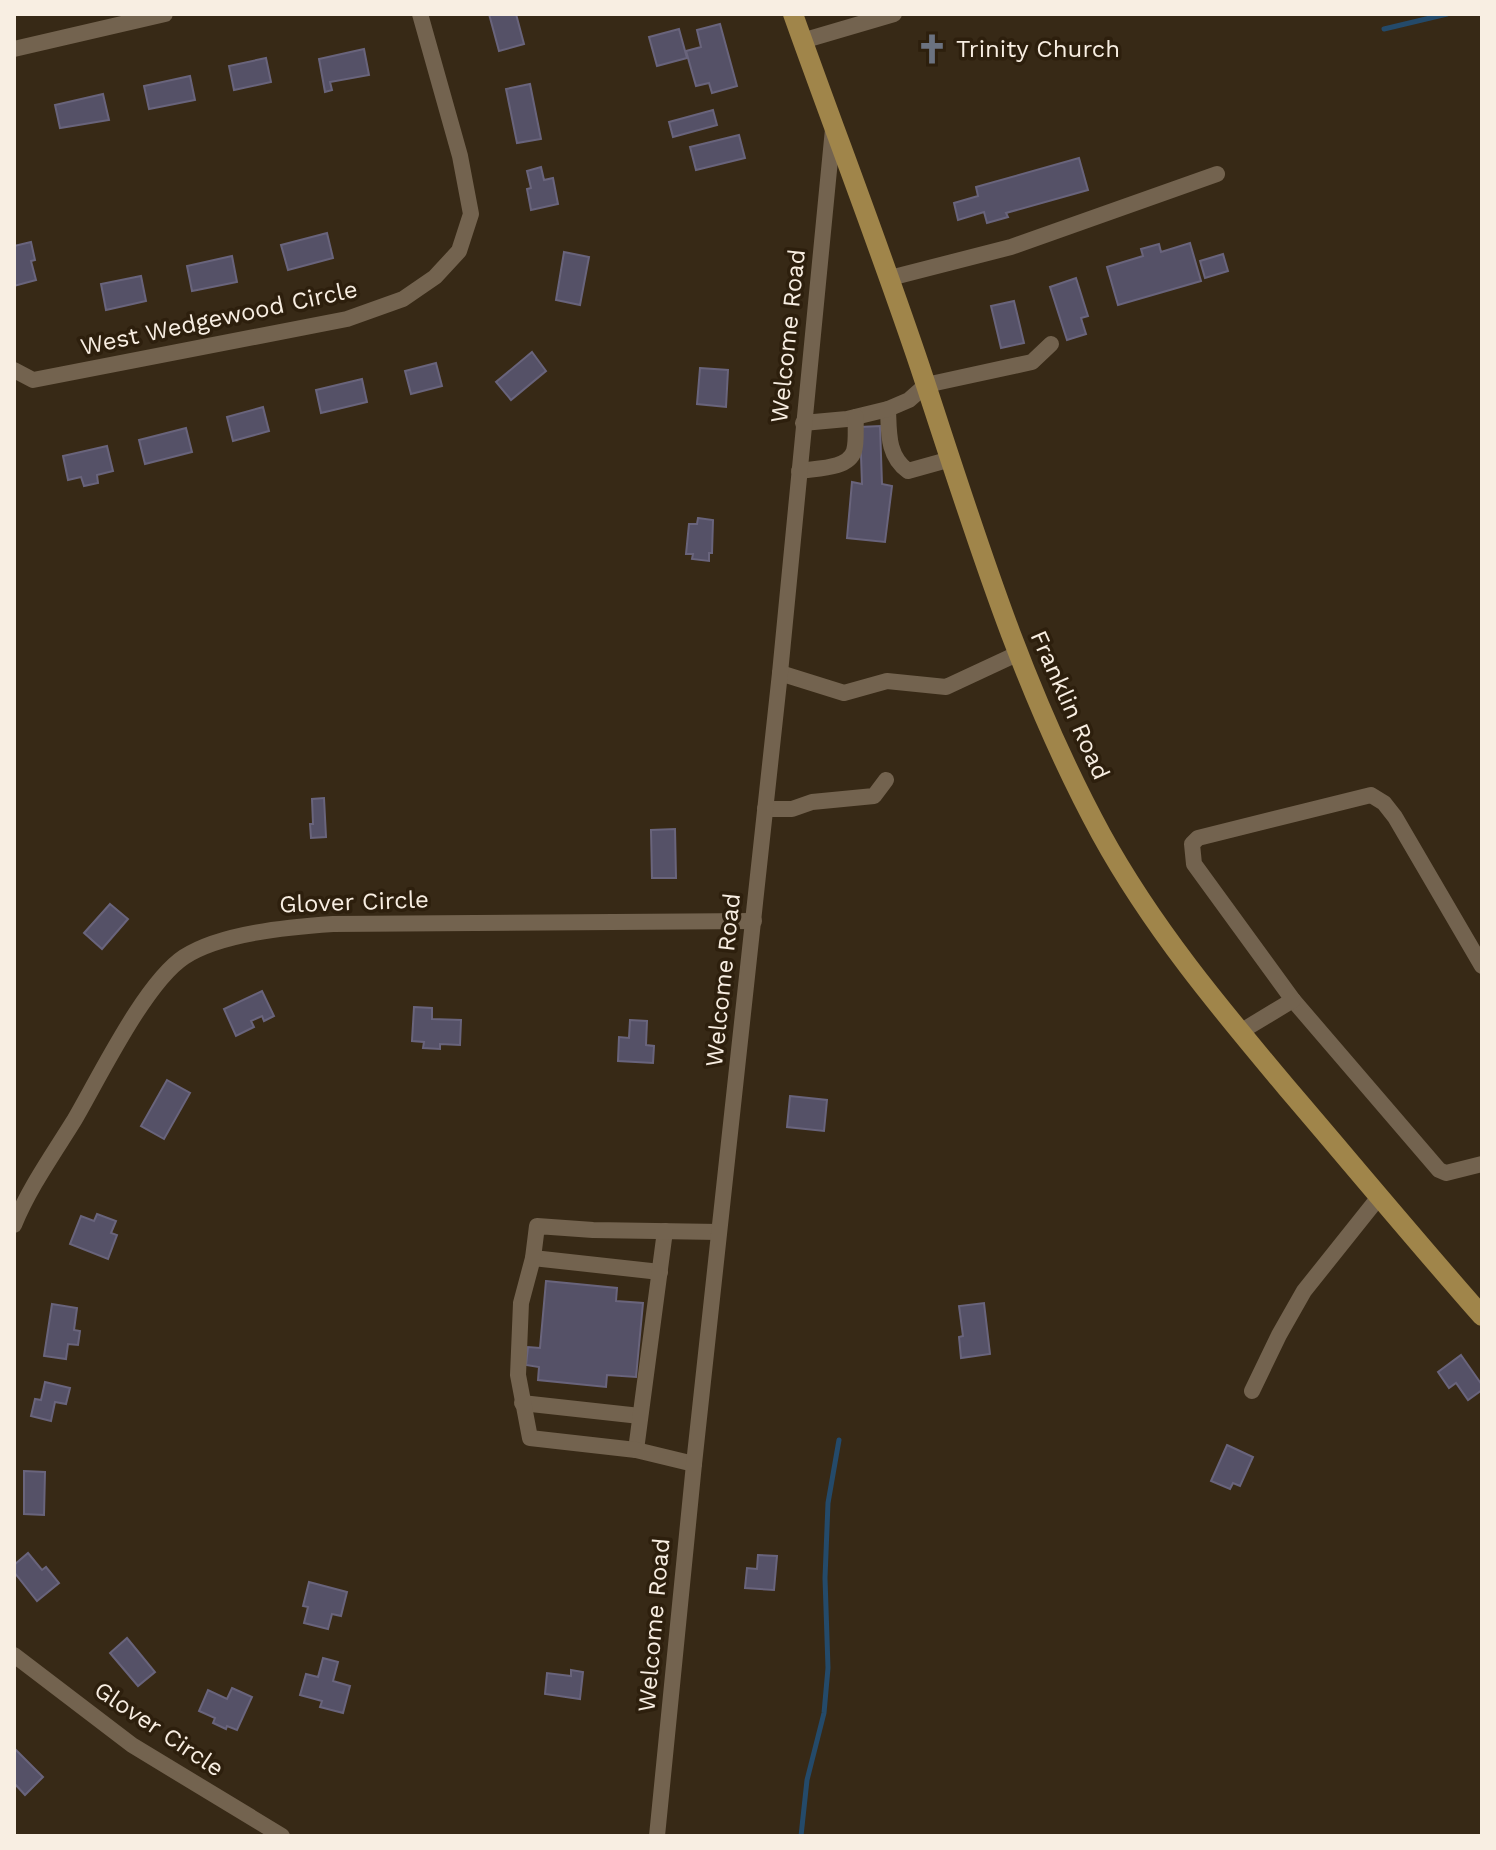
<svg xmlns="http://www.w3.org/2000/svg" width="1496" height="1850" viewBox="0 0 1496 1850" font-family="'Work Sans',sans-serif">
<style>
.lines{fill:none;stroke-linecap:round;stroke-linejoin:round}
.stream{stroke:#244a6a;stroke-width:5}
.building{fill:#555167;stroke:#69647c;stroke-width:2}
.minor{stroke:#73634f;stroke-width:16}
.major{stroke:#a0854a;stroke-width:20}
.labels{text-anchor:middle;stroke-width:7;stroke-linejoin:round;paint-order:stroke}
.poi-label{font-size:24px;fill:#f8eee2;stroke:#2d1f0d;text-anchor:start}
.street-label{font-size:24px;fill:#f8eee2;stroke:#2d1f0d}
</style>
<rect width="100%" height="100%" fill="#372916"/>
<g class="lines">
<!-- stream -->
<g class="stream">
<path d="M1384 29 1447 14"/>
<path d="M801 1836 807 1780 824 1713 828 1668 825 1578 828 1503 839 1440"/>
</g>
</g>
<!-- building -->
<g class="building">
<path d="M489 14H516L524 44 499 51Z"/>
<path d="M720 24 737 86 712 93 709 83 696 86 686 51 701 47 697 30Z"/>
<path d="M679 29 687 58 657 66 649 37Z"/>
<path d="M364 49 369 75 330 82 332 90 325 92 319 59Z"/>
<path d="M266 58 271 82 234 90 229 66Z"/>
<path d="M190 76 195 100 149 109 144 86Z"/>
<path d="M530 84 541 139 517 143 506 89Z"/>
<path d="M103 94 109 120 60 128 55 105Z"/>
<path d="M713 110 717 125 673 137 669 122Z"/>
<path d="M739 135 745 158 696 170 690 147Z"/>
<path d="M1079 158 1088 190 1006 213 1008 217 987 223 984 212 958 220 954 203 978 196 976 187Z"/>
<path d="M541 167 544 180 553 178 558 204 531 210 527 189 531 188 527 171Z"/>
<path d="M327 233 333 258 288 270 281 245Z"/>
<path d="M31 242 35 260 31 261 36 280 14 286V246Z"/>
<path d="M1190 243 1201 281 1118 305 1107 267 1143 256 1141 249 1159 244 1161 252Z"/>
<path d="M564 252 589 257 580 305 556 300Z"/>
<path d="M1223 254 1228 271 1205 278 1200 261Z"/>
<path d="M232 256 237 282 192 291 187 266Z"/>
<path d="M141 276 146 301 106 310 101 284Z"/>
<path d="M1076 278 1088 316 1081 318 1086 334 1067 340 1050 287Z"/>
<path d="M1014 301 1024 343 1001 348 991 306Z"/>
<path d="M532 352 546 371 511 400 496 382Z"/>
<path d="M436 363 442 386 411 394 405 371Z"/>
<path d="M700 368 728 370 726 407 697 404Z"/>
<path d="M362 379 367 402 321 413 316 390Z"/>
<path d="M263 407 269 431 233 441 227 417Z"/>
<path d="M880 426 882 484 892 486 885 542 847 538 852 482 862 484 860 427Z"/>
<path d="M186 428 192 452 145 464 139 440Z"/>
<path d="M107 446 113 471 97 475 98 483 84 486 81 477 68 480 63 456Z"/>
<path d="M698 518 713 520 712 553H709V561L692 559 693 554H686L689 524H697Z"/>
<path d="M324 798 326 837 311 838 310 824H313L312 799Z"/>
<path d="M675 829 676 878H652L651 830Z"/>
<path d="M110 904 128 919 102 949 84 933Z"/>
<path d="M262 991 274 1016 264 1021 262 1016 251 1021 254 1027 236 1036 224 1009Z"/>
<path d="M414 1007 432 1008V1019L461 1020 460 1045 440 1044V1049L423 1048 424 1042 412 1041Z"/>
<path d="M630 1020 647 1021 646 1045 654 1046 653 1063 618 1061 619 1037 629 1038Z"/>
<path d="M167 1080 190 1093 164 1139 141 1126Z"/>
<path d="M790 1096 827 1100 824 1131 787 1127Z"/>
<path d="M97 1214 116 1221 111 1233 117 1235 108 1259 70 1244 81 1216 94 1221Z"/>
<path d="M546 1281 617 1288 616 1301 643 1303 636 1377 607 1375 606 1387 538 1380 539 1367 526 1365 528 1347 540 1348Z"/>
<path d="M984 1303 990 1354 961 1358 959 1337 963 1336 959 1306Z"/>
<path d="M52 1304 77 1308 74 1330 80 1331 78 1345 68 1344 66 1359 44 1356Z"/>
<path d="M1461 1355 1482 1385V1390L1468 1400 1456 1383 1449 1388 1438 1372Z"/>
<path d="M45 1382 70 1388 66 1404 55 1402 51 1421 31 1416 35 1399 41 1400Z"/>
<path d="M1227 1445 1253 1457 1240 1486 1233 1483 1230 1489 1211 1481Z"/>
<path d="M24 1471 45 1472 44 1515 24 1514Z"/>
<path d="M28 1553 42 1570 46 1567 59 1583 37 1601 14 1572V1565Z"/>
<path d="M758 1555 777 1556 774 1590 745 1588 747 1568 757 1569Z"/>
<path d="M309 1582 347 1592 341 1616 332 1614 328 1629 304 1623 308 1607 303 1606Z"/>
<path d="M127 1638 155 1672 138 1686 110 1653Z"/>
<path d="M323 1658 338 1662 333 1681 350 1686 343 1713 320 1707 322 1701 300 1695 306 1674 318 1677Z"/>
<path d="M571 1670 583 1672 580 1699 545 1694 547 1673 571 1676Z"/>
<path d="M232 1688 252 1697 237 1730 227 1726 226 1729 213 1723 215 1718 199 1711 208 1690 227 1699Z"/>
<path d="M14 1748 43 1777 25 1795 14 1783Z"/>
</g>
<g class="lines">
<!-- minor -->
<g class="minor">
<path d="M802 41 894 14"/>
<path d="M14 49 165 14"/>
<path d="M890 278 1011 247 1217 174"/>
<path d="M14 370 33 380 347 319 403 299 435 277 459 251 471 214 460 156 420 14"/>
<path d="M888 409C889 432 887 456 908 471L951 459"/>
<path d="M803 423 847 419 888 409 909 400 926 385 1032 362 1051 344"/>
<path d="M799 471C814 468 848 470 854 451 857 441 855 427 856 417"/>
<path d="M780 673 844 693 887 681 946 687 1017 654"/>
<path d="M765 809H792L812 802 874 796 886 780"/>
<path d="M1293 1000 1439 1170 1446 1173 1482 1164"/>
<path d="M1240 1032 1293 1000 1194 864 1192 844 1198 838 1371 795 1384 803 1395 817 1482 966"/>
<path d="M14 1225C29 1188 54 1153 75 1119 100 1076 145 983 184 957 221 933 289 927 333 924L754 921"/>
<path d="M533 1258 660 1272"/>
<path d="M1252 1391 1279 1335 1304 1291 1379 1197"/>
<path d="M522 1403 640 1416"/>
<path d="M636 1450 665 1231"/>
<path d="M694 1464 636 1450 530 1438 518 1375 521 1303 533 1258 537 1226 593 1230 719 1232"/>
<path d="M14 1655 132 1745 282 1836"/>
<path d="M657 1836 694 1464 780 673 833 129"/>
</g>
<!-- major -->
<path class="major" d="M793 14C835 132 880 248 920 367 973 527 1020 685 1101 834 1152 927 1219 1007 1287 1088 1352 1164 1416 1241 1482 1316"/>
</g>
<!-- icons -->
<defs>
<g id="church-bare" transform="scale(2.4)"><path d="M-1.2-6h2.4v3.5h3.3v2.4h-3.3V6h-2.4V-.1h-3.3v-2.4h3.3Z" fill="#6b7280" stroke="#2d1f0d" stroke-width="2.5" paint-order="stroke"/></g>
</defs>
<g fill-rule="evenodd">
<use href="#church-bare" x="932" y="49"/>
</g>
<g class="labels">
<!-- poi labels -->
<g class="poi-label">
<text x="956" y="57">Trinity Church</text>
</g>
<!-- street labels -->
<g class="street-label">
<text transform="translate(219 318) rotate(-12)" y="8">West Wedgewood Circle</text>
<text transform="translate(788 336) rotate(-84)" y="8">Welcome Road</text>
<text transform="translate(1070 705) rotate(66)" y="8">Franklin Road</text>
<text transform="translate(354 902) rotate(-2)" y="8">Glover Circle</text>
<text transform="translate(723 980) rotate(-84)" y="8">Welcome Road</text>
<text transform="translate(654 1625) rotate(-85)" y="8">Welcome Road</text>
<text transform="translate(159 1729) rotate(34)" y="8">Glover Circle</text>
</g>
</g>
<!-- border -->
<rect width="1496" height="1850" fill="none" stroke="#f8eee2" stroke-width="32"/>
</svg>
